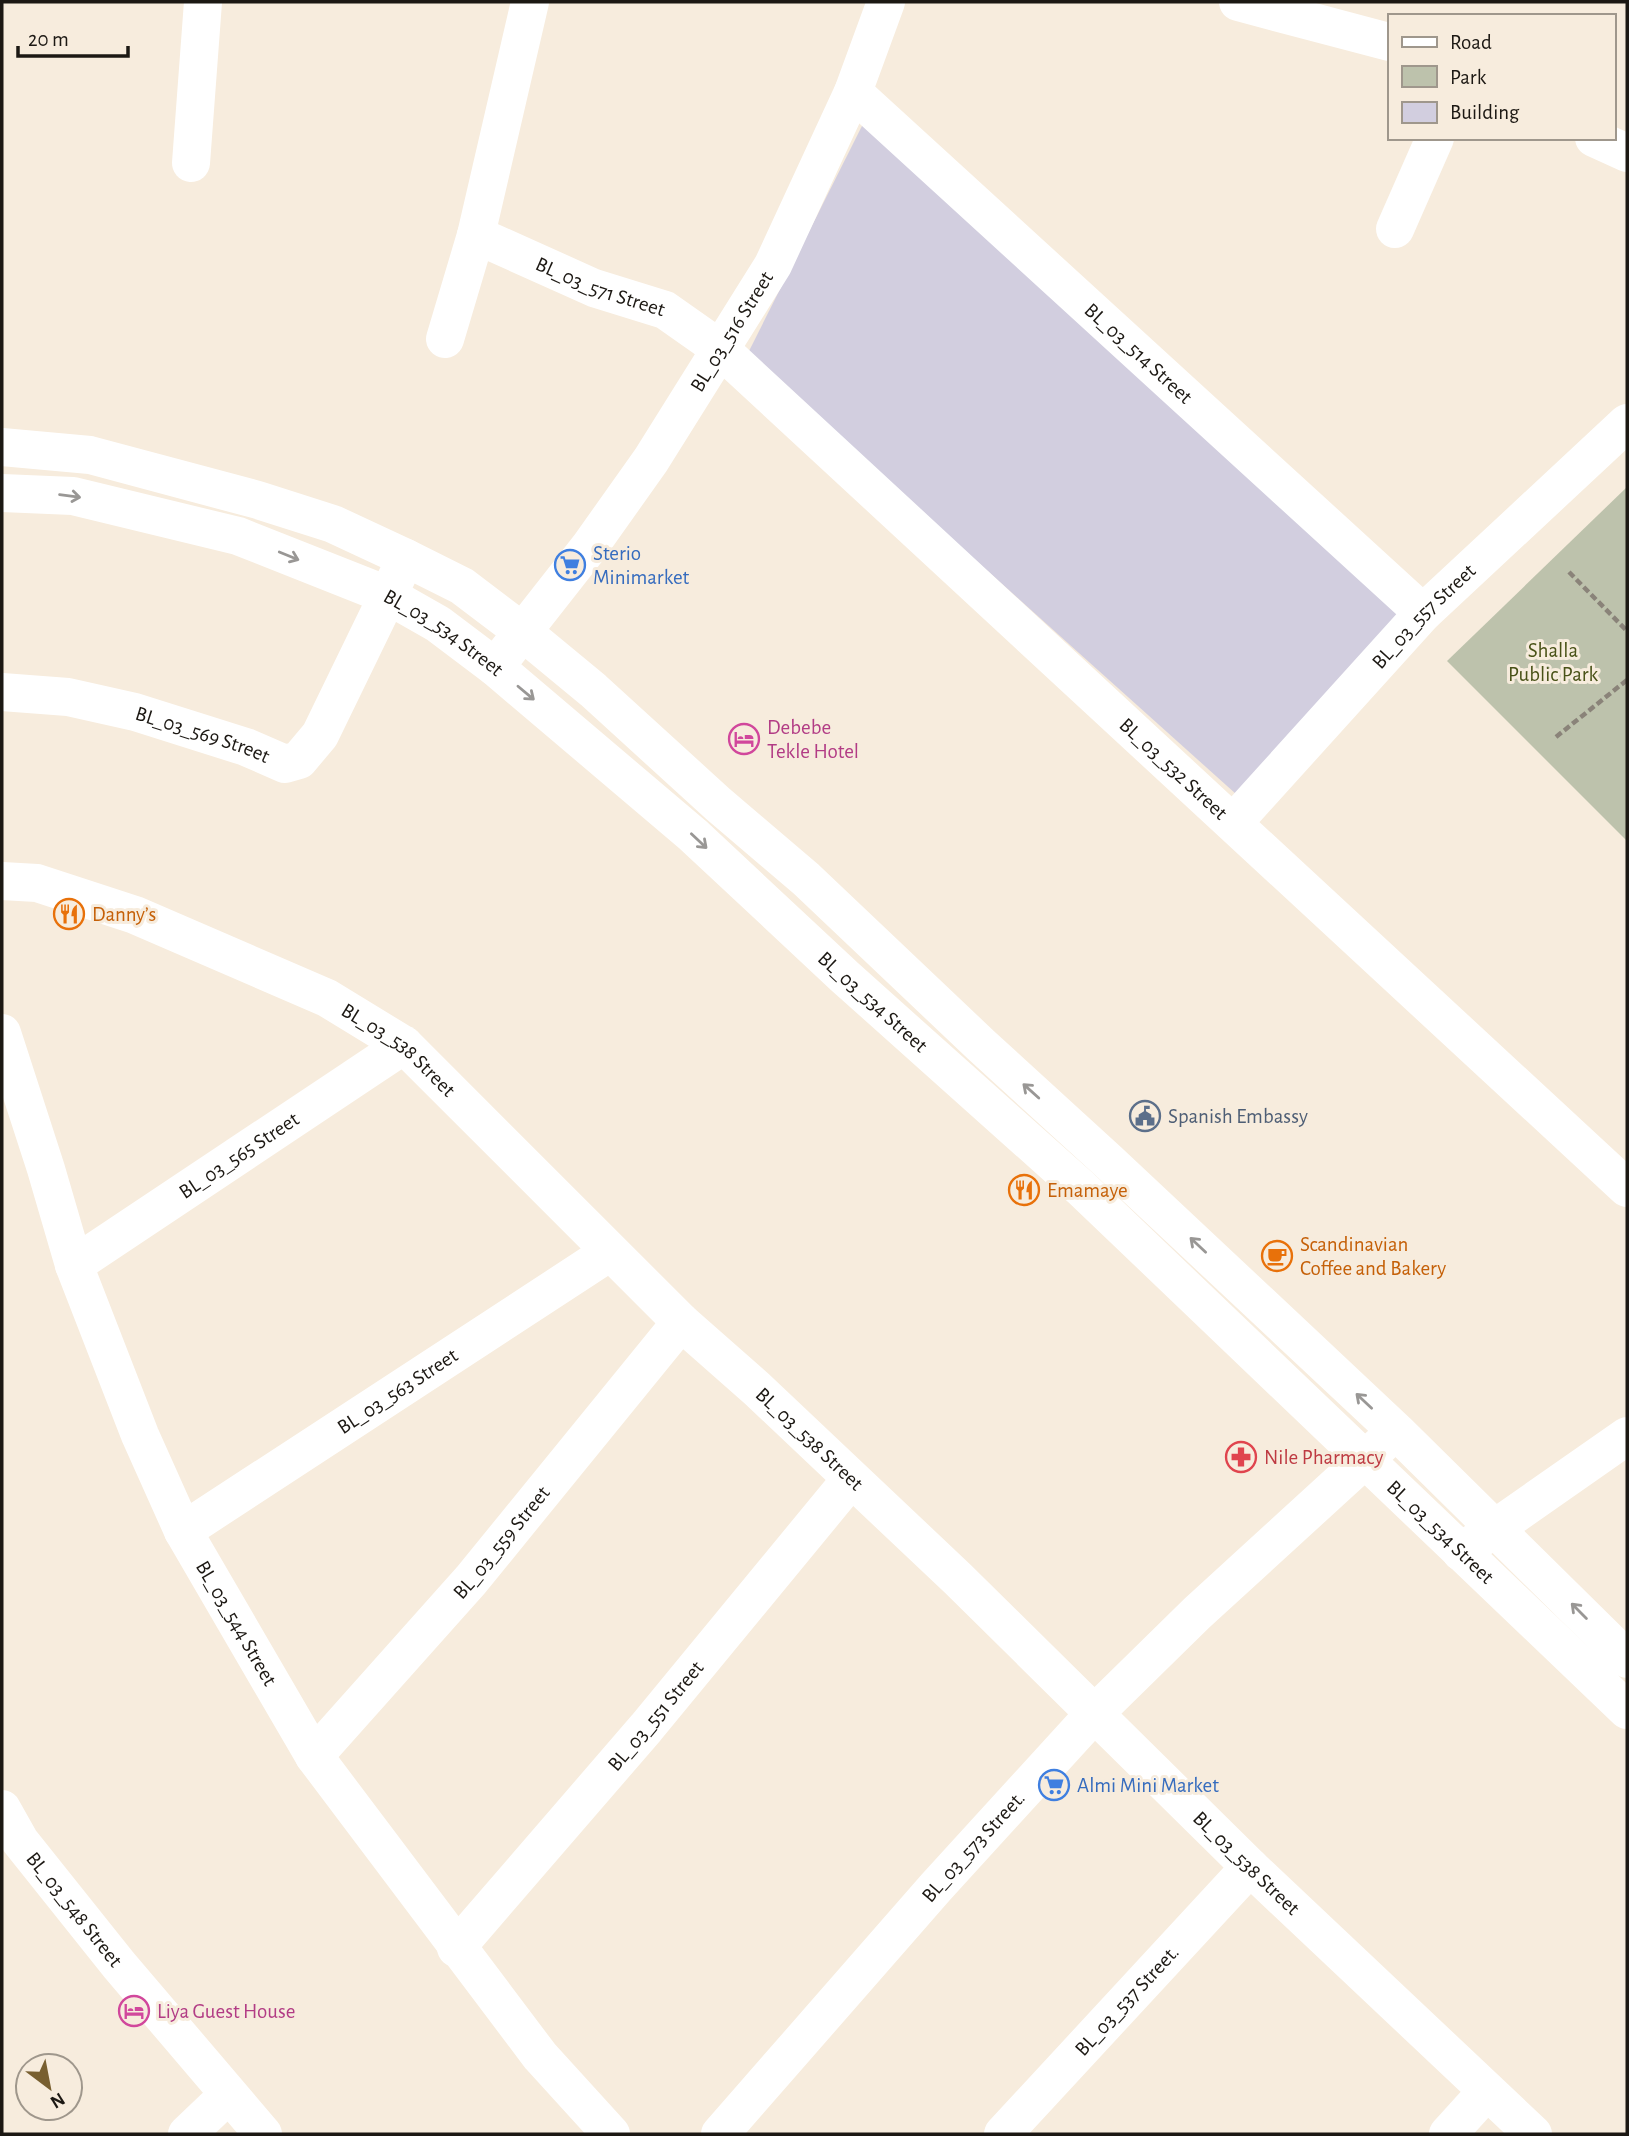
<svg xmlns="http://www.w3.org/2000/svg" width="1629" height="2136" viewBox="0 0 1629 2136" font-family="'Alegreya Sans',sans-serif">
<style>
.green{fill:#bdc2ac}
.building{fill:#d2cedf}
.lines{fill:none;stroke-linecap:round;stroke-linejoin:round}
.path{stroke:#8a8379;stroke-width:4.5;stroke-dasharray:7 3.5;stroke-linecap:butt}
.minor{stroke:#fff;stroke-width:38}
.primary{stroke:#fff;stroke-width:38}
.oneway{stroke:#999795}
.labels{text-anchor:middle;stroke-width:6;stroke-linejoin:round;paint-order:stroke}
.street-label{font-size:21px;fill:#1c1813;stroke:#f7ecdd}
.shop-label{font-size:21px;fill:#366cbe;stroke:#f7ecdd;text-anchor:start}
.park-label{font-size:21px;fill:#495217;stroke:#f7ecdd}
.hotel-label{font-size:21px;fill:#b23c85;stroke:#f7ecdd;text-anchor:start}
.food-label{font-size:21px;fill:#c56008;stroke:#f7ecdd;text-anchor:start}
.service-label{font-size:21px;fill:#4e5e75;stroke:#f7ecdd;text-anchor:start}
.health-label{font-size:21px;fill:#be3a42;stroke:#f7ecdd;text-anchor:start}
</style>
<rect width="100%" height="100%" fill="#f7ecdd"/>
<!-- green -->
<path class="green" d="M1627 487V841L1447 661Z"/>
<!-- building -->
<path class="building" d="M868 114 1404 609 1236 794 747 355Z"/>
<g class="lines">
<!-- path -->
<g class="path">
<path d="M1569 572 1627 631"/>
<path d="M1556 737 1627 680"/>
</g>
<!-- minor -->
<g class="minor">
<path d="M1238 2 1389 42"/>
<path id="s1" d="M853 92 1423 613"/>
<path d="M1594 138 1627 153"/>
<path d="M191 163 203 2"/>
<path d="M1395 229 1435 138"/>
<path id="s2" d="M476 235 594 288 665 310 719 348 1627 1188"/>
<path d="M445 339 476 235 530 2"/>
<path id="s3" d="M495 667 590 546 651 460 773 265 853 92 886 2"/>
<path id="s4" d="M2 692 68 697 135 712 246 747 285 764 299 760 320 735 406 558"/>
<path id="s5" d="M1234 822 1423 613 1627 423"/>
<path id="s6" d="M2 881 37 883 135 915 327 998 404 1045 681 1322 757 1389 958 1579 1250 1867 1533 2134"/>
<path id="s7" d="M2 1033 46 1169 74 1265 140 1435 183 1531 314 1756 540 2056 611 2134"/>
<path id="s8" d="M74 1265 404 1045"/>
<path id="s9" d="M183 1531 610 1252"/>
<path d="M1461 1552 1627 1436"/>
<path id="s10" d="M314 1756 471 1580 681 1322"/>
<path id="s11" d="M2 1809 20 1841 119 1965 263 2134"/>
<path id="s12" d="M456 1948 646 1728 851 1479"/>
<path d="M187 2134 228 2095"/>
<path id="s13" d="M1003 2134 1250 1867"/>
<path d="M1448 2134 1487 2091"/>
</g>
<!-- primary -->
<g class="primary">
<path d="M2 447 90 455 258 500 333 524 406 558 462 586 524 633 593 690 718 804 806 879 981 1045 1108 1161 1397 1432 1627 1659"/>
<path id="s14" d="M2 493 73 496 238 536 387 595 438 624 495 667 693 835 845 977 1081 1188 1627 1710"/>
<path id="s15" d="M720 2134 936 1887 1093 1715 1197 1613 1384 1442"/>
</g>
</g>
<!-- one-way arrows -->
<defs><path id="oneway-shaft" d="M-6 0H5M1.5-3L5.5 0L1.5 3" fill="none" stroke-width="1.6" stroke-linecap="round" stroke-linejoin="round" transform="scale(1.75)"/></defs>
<g class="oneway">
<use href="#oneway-shaft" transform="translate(70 496) rotate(7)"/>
<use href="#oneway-shaft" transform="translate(289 556) rotate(22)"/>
<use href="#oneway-shaft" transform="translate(526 693) rotate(40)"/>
<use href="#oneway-shaft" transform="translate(699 841) rotate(43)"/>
<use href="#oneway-shaft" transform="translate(1031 1091) rotate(-138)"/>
<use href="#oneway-shaft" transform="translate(1198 1245) rotate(-137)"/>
<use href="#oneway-shaft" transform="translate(1364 1401) rotate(-137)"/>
<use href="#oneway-shaft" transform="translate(1579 1611) rotate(-135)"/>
</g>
<!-- icons -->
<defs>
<g id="supermarket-ring" transform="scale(1.575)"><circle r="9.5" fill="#f7ecdd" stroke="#3f7fe0" stroke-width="1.5"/><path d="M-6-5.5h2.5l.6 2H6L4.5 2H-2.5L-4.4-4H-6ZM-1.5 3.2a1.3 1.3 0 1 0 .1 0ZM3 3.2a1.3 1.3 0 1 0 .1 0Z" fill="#3f7fe0"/></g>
<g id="hotel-ring" transform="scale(1.575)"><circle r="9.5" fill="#f7ecdd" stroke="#d1479c" stroke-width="1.5"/><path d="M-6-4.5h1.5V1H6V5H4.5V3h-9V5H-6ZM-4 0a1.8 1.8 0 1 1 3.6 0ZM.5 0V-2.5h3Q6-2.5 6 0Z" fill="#d1479c"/></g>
<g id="restaurant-ring" transform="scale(1.575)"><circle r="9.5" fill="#f7ecdd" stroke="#e8710a" stroke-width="1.5"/><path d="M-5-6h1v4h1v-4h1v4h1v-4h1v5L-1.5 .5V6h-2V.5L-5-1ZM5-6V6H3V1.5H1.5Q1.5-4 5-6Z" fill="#e8710a"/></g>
<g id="civic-ring" transform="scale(1.575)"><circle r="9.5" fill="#f7ecdd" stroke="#5c6f8a" stroke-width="1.5"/><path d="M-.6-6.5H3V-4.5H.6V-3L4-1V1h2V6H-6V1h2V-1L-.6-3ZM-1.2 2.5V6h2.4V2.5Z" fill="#5c6f8a"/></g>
<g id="cafe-ring" transform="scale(1.575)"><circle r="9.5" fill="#f7ecdd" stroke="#e8710a" stroke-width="1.5"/><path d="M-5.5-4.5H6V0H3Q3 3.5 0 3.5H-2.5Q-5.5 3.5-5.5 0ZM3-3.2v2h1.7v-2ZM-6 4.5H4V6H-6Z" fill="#e8710a"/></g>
<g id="pharmacy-ring" transform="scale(1.575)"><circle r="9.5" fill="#f7ecdd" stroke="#e0444e" stroke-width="1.5"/><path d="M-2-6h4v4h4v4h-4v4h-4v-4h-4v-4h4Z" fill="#e0444e"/></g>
</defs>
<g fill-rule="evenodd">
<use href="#supermarket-ring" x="570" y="565"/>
<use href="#hotel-ring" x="744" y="739"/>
<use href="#restaurant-ring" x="69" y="914"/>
<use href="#civic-ring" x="1145" y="1116"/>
<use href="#restaurant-ring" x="1024" y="1190"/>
<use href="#cafe-ring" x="1277" y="1256"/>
<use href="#pharmacy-ring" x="1241" y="1457"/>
<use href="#supermarket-ring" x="1054" y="1785"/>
<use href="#hotel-ring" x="134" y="2011"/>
</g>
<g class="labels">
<!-- street labels -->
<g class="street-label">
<text dy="7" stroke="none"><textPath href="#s2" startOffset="135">BL_03_571 Street</textPath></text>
<text dy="7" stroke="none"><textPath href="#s3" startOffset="411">BL_03_516 Street</textPath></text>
<text dy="7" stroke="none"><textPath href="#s1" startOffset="387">BL_03_514 Street</textPath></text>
<text dy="7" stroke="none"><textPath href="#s5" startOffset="280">BL_03_557 Street</textPath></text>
<text dy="7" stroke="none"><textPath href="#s14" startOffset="469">BL_03_534 Street</textPath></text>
<text dy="7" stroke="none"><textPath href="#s4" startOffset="206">BL_03_569 Street</textPath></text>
<text dy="7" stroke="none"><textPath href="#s2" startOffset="889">BL_03_532 Street</textPath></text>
<text dy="7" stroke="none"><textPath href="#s14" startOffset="1036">BL_03_534 Street</textPath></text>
<text dy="7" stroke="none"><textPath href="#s6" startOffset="436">BL_03_538 Street</textPath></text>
<text dy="7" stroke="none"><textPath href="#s8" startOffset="198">BL_03_565 Street</textPath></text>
<text dy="7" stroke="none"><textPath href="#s9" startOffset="256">BL_03_563 Street</textPath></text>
<text dy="7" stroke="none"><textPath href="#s6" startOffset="1003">BL_03_538 Street</textPath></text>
<text dy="7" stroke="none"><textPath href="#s14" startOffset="1813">BL_03_534 Street</textPath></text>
<text dy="7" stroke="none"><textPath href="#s10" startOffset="284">BL_03_559 Street</textPath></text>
<text dy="7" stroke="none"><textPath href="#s7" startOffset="637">BL_03_544 Street</textPath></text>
<text dy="7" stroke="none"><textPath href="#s12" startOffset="306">BL_03_551 Street</textPath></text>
<text dy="7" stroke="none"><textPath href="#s15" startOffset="383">BL_03_573 Street.</textPath></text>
<text dy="7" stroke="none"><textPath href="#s6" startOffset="1612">BL_03_538 Street</textPath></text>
<text dy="7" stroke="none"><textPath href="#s11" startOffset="124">BL_03_548 Street</textPath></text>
<text dy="7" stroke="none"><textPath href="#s13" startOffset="182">BL_03_537 Street.</textPath></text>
</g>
<!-- shop labels -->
<g class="shop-label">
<text x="593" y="560">Sterio<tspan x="593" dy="24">Minimarket</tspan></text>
<text x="1077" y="1792">Almi Mini Market</text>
</g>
<!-- park labels -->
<g class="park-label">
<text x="1553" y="657">Shalla<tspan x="1553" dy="24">Public Park</tspan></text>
</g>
<!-- hotel labels -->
<g class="hotel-label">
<text x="767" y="734">Debebe<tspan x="767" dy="24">Tekle Hotel</tspan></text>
<text x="157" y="2018">Liya Guest House</text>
</g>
<!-- food labels -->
<g class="food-label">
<text x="92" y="921">Danny’s</text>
<text x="1047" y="1197">Emamaye</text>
<text x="1300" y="1251">Scandinavian<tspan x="1300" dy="24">Coffee and Bakery</tspan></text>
</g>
<!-- service labels -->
<g class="service-label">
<text x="1168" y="1123">Spanish Embassy</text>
</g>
<!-- health labels -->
<g class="health-label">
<text x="1264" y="1464">Nile Pharmacy</text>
</g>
</g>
<!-- border -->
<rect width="1629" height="2136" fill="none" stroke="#1c1813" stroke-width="7"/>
<!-- legend -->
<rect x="1388" y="14" width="228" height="126" fill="#f7ecdd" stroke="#9f978c" stroke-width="2"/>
<rect x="1402" y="37" width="35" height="10" fill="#ffffff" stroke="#9f978c" stroke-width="2"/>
<text x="1450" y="49" font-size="21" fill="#1c1813">Road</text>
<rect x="1402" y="66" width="35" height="21" fill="#bdc2ac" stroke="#9f978c" stroke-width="2"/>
<text x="1450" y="84" font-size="21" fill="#1c1813">Park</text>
<rect x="1402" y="102" width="35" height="21" fill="#d2cedf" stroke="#9f978c" stroke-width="2"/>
<text x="1450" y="119" font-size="21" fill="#1c1813">Building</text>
<!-- north arrow -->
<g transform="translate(49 2087) rotate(148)"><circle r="33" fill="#f7ecdd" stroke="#9f978c" stroke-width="2"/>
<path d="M0-5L12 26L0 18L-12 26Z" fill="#785f30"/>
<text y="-10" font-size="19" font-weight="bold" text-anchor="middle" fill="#1c1813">N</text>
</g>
<!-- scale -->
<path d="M18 46v10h110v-10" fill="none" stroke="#1c1813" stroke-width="3.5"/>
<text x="28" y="46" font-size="21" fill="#1c1813" stroke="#f7ecdd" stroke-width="5" paint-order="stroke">20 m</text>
</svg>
